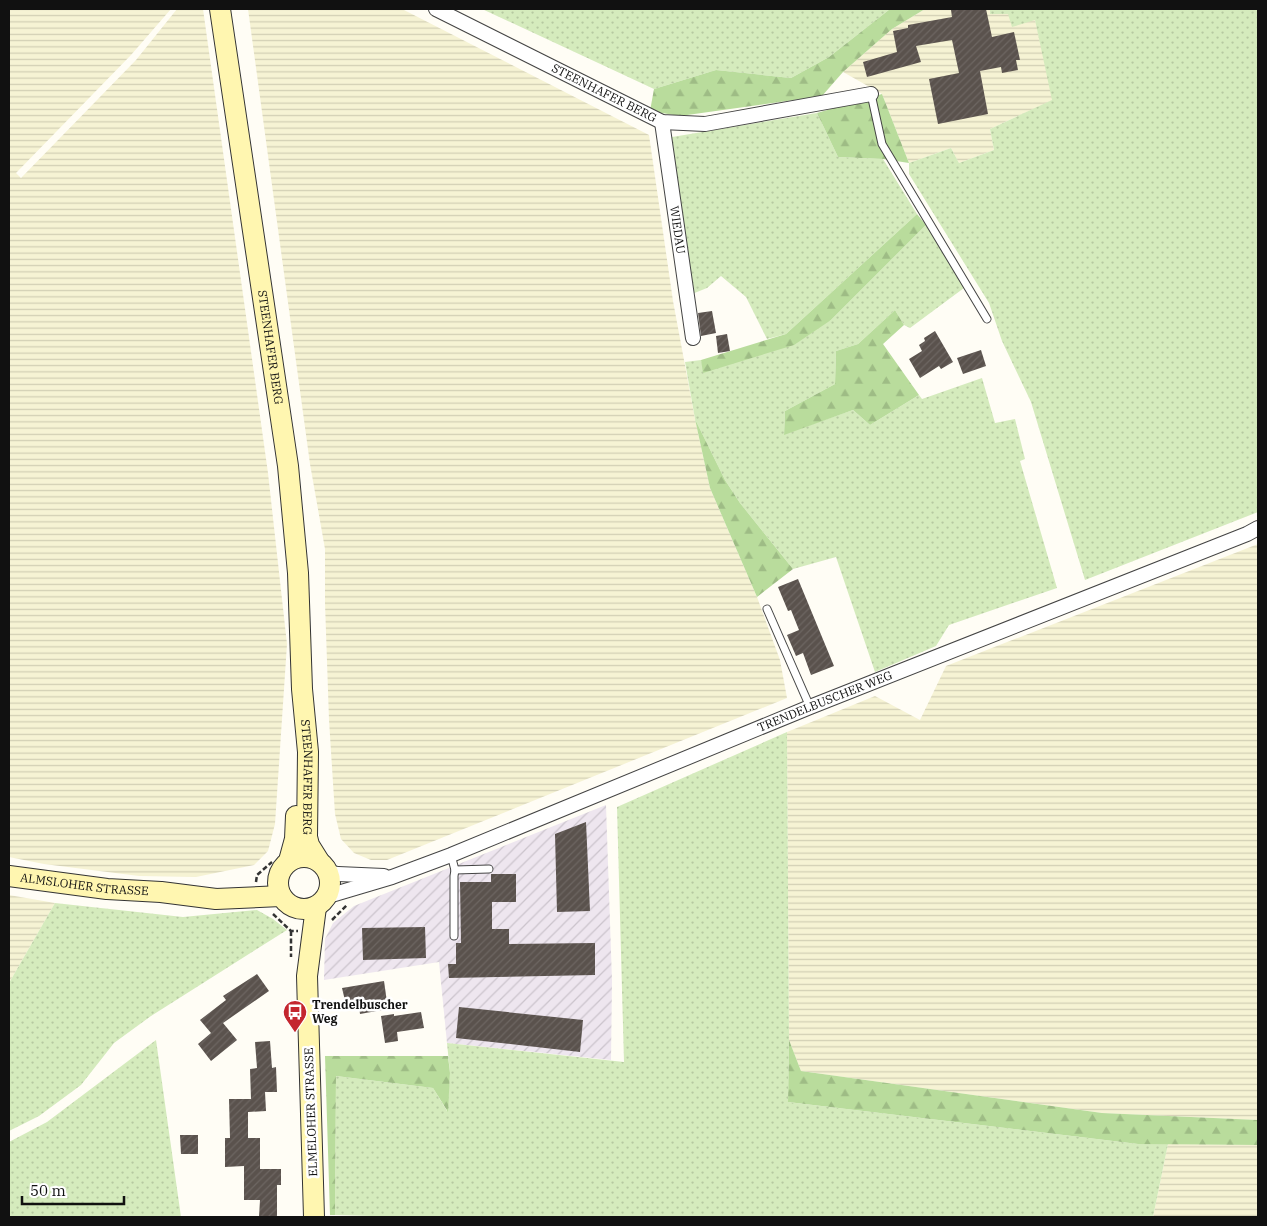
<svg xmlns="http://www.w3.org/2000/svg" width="1267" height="1226" viewBox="0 0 1267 1226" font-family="'IBM Plex Serif',serif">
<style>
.industrial{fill:url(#industrial-furrows)}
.farmland{fill:url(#farmland-rules)}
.grass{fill:url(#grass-dots)}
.forest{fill:url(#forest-firs)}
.building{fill:url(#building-hatch)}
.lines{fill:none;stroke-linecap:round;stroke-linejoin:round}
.lane-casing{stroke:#444;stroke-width:9}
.street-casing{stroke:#444;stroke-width:16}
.secondary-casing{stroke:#333;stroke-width:22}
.path{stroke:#333;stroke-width:2.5;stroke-dasharray:5 2.5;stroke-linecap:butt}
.lane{stroke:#fff;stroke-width:7}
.street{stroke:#fff;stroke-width:14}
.secondary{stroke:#fff6b0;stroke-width:20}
.labels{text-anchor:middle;stroke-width:5;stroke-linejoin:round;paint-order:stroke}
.street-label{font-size:12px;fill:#111;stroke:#fff}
.poi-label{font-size:12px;font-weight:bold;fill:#111;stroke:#fff;text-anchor:start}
</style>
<defs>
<pattern id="industrial-furrows" width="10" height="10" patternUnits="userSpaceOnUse" patternTransform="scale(1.25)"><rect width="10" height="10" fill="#eee6ef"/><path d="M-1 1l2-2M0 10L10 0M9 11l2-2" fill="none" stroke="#cbc4cc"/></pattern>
<pattern id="farmland-rules" width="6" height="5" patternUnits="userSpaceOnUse" patternTransform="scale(1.25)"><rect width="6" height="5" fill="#f6f3d4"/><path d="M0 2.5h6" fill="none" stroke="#d2cfb5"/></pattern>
<pattern id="grass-dots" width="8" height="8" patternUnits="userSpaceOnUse" patternTransform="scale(1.25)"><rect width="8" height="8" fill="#d5ebbd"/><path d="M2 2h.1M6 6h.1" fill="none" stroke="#b6c8a1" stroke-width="1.8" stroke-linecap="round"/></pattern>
<pattern id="forest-firs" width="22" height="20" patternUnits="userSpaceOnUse" patternTransform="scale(1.25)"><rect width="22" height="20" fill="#b9dc9c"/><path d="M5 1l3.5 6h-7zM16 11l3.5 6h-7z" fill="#9ebc85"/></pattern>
<pattern id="building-hatch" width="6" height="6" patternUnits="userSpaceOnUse" patternTransform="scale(1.25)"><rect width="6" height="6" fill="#5a524d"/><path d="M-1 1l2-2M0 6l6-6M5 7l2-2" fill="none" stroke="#6d6662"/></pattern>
</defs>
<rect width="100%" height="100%" fill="#fffdf5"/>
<!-- industrial -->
<path class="industrial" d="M606 805 612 981 611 1060 447 1043 439 962 324 980 325 939 333 923 354 906Z"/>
<!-- farmland -->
<g class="farmland">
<path d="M9 9H171L131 55 16 173 21 178 136 60 177 9H203L268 473 287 644 275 824 268 851 254 865 196 877 139 876 44 864 9 857Z"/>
<path d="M248 9H402L649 135 673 301 695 419 710 488 757 597 780 660 787 698 387 860H371L354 853 341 839 335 814 329 720 325 603V549L310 464Z"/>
<path d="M925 9H990L991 14H1008L1035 19 1053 100 990 129 994 150 959 163 951 148 909 163 882 94 843 72 892 29Z"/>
<path d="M1258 544V1120L1102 1113 801 1071 789 1040 787 732 875 696 920 720 946 666Z"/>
<path d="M9 895 55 903 9 983Z"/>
<path d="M1168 1144 1258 1145V1217H1153Z"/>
</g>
<!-- grass -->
<g class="grass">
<path d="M482 9H890L829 57 791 78 716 70 654 89Z"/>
<path d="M990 9H1258V512L1085 580 1031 402 1002 341 989 303 909 174V163L951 148 959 163 994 150 990 129 1052 100 1035 20 1012 27 1008 14H990Z"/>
<path d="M817 113 838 157 883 159 917 214 786 334 767 339 746 297 721 276 707 288 692 294 672 137Z"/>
<path d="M926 225 964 288 910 328 904 325 895 310 858 344 836 351 835 384 785 411 784 434 853 410 870 425 919 395 922 399 982 378 995 423 1015 419 1025 459 1020 461 1057 588 949 625 936 646 875 672 836 557 793 569 740 503 725 480 695 419 685 362 701 360 704 372 831 320Z"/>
<path d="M787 732 789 1040 788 1102 1138 1144H1168L1153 1217H407L335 1215 336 1076 433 1088 447 1111 450 1073 447 1043 624 1062 617 807Z"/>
<path d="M55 903 183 917 257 910 273 919 287 930 151 1016 114 1043 81 1085 39 1116 9 1131V983Z"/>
<path d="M156 1040 181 1217H9V1142L47 1122Z"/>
</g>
<!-- forest -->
<g class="forest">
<path d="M890 9H925L892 29 843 72 822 96 680 116 650 111 654 89 716 70 791 78 829 57Z"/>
<path d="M882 94 909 163 883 159 838 157 817 113Z"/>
<path d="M917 214 926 225 831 320 794 345 703 373 701 360 786 334Z"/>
<path d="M895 310 904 325 883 344 919 395 870 425 853 410 784 435 785 411 835 384 836 351 858 344Z"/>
<path d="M695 419 725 480 740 503 793 569 757 597 710 488Z"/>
<path d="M789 1040 801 1071 1102 1113 1258 1120V1145L1138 1144 788 1102Z"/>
<path d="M325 1056H448L450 1073 448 1112 433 1088 336 1076 335 1215H330Z"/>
</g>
<!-- building -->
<g class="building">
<path d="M958 9H986L992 37 1014 32 1020 60H1016L1018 70 1002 73 1001 67 980 71 988 114 938 124 929 79 959 73 952 40 916 46 921 62 867 77 863 62 897 52 893 31 908 28V25L952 17 951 10Z"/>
<path d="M712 311 716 333 701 336 698 313Z"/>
<path d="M935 331 953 362 941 369 939 366 920 378 909 359 922 351 919 345 925 341 924 338Z"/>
<path d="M727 334 730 351 718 353 716 336Z"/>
<path d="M981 350 986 366 963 374 957 358Z"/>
<path d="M798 579 834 666 811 675 803 653 796 656 787 635 799 630 791 610 788 611 778 587Z"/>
<path d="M586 822 590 911 557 912 555 834Z"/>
<path d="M491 874H516V902H492V929H509V944L595 943V975L449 978 448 964H456V943H461L460 882H491Z"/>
<path d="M425 927 426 958 363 960 362 928Z"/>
<path d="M257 974 269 991 223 1023 237 1040 211 1061 198 1044 211 1033 200 1020 226 1000 223 996Z"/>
<path d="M384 981 388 1009 360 1014 359 1007 347 1009 342 988Z"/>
<path d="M459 1007 583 1020 580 1052 456 1038Z"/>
<path d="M421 1012 424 1028 397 1032 398 1041 385 1043 381 1016 394 1014V1016Z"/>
<path d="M270 1041 272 1068 276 1067 277 1092H265L266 1111 248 1112V1138H260V1169H281V1185H277V1217H259L260 1200H244V1166L225 1167V1138H230L229 1099H251L250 1069 257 1068 255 1042Z"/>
<path d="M180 1135H198V1154H181Z"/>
</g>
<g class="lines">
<!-- lane casing -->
<g class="lane-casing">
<g id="lane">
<path d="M871 94 882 144 987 319"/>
<path d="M767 609 810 707"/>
<path d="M451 855 455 870 489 869"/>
<path d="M454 936V876L455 870"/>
</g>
</g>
<!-- street casing -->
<g class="street-casing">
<g id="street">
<path id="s1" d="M436 9 662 122 705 124 871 94"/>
<path id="s2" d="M662 122 693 338"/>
<path d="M328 872 338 874 384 876"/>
<path id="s3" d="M328 896 392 877 451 855 810 707 1247 534 1258 528"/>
</g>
</g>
<!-- secondary casing -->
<g class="secondary-casing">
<g id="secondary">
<path id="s4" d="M220 9 288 466 298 573 302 689 308 752 307 837 309 845 319 861"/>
<circle cx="304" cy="883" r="26"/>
<path d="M289 861 295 839 296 816"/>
<path id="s5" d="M9 876 107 889 161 892 216 899 281 896"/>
<path d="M314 1217 307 976 316 907"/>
</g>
</g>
<!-- path -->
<g class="path">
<path d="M256 882 257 875 272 862"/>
<path d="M273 914 291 931H298"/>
<path d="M332 920 347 905"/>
<path d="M291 931V957"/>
</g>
<!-- lane -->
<use href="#lane" class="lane"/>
<!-- street -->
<use href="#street" class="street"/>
<!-- secondary -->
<use href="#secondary" class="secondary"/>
</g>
<!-- icons -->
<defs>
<g id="bus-pin" transform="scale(1.25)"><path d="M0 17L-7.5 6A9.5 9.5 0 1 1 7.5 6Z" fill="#c4262e" stroke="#fff"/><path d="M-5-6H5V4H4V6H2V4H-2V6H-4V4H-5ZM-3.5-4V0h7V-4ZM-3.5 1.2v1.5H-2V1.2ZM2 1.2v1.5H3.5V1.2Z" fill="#fff"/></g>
</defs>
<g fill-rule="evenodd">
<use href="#bus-pin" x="295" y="1012"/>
</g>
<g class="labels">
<!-- street labels -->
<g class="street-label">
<text dy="4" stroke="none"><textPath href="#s1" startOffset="188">STEENHAFER BERG</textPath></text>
<text dy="4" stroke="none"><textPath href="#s2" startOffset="109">WIEDAU</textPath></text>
<text dy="4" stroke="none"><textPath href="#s4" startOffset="342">STEENHAFER BERG</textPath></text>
<text dy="4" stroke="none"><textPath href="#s3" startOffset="534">TRENDELBUSCHER WEG</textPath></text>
<text dy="4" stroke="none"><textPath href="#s4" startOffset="774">STEENHAFER BERG</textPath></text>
<text dy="4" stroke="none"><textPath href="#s5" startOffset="76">ALMSLOHER STRASSE</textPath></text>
<text transform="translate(311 1112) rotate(-92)" y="4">ELMELOHER STRASSE</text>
</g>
<!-- poi labels -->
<g class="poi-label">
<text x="312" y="1009">Trendelbuscher<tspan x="312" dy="14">Weg</tspan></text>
</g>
</g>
<!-- border -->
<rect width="1267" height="1226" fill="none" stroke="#111111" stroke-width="20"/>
<!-- scale -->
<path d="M22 1196v8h102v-8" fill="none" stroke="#111111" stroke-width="2.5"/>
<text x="30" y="1196" font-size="15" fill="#111111" stroke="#ffffff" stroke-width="4" paint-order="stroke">50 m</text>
</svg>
